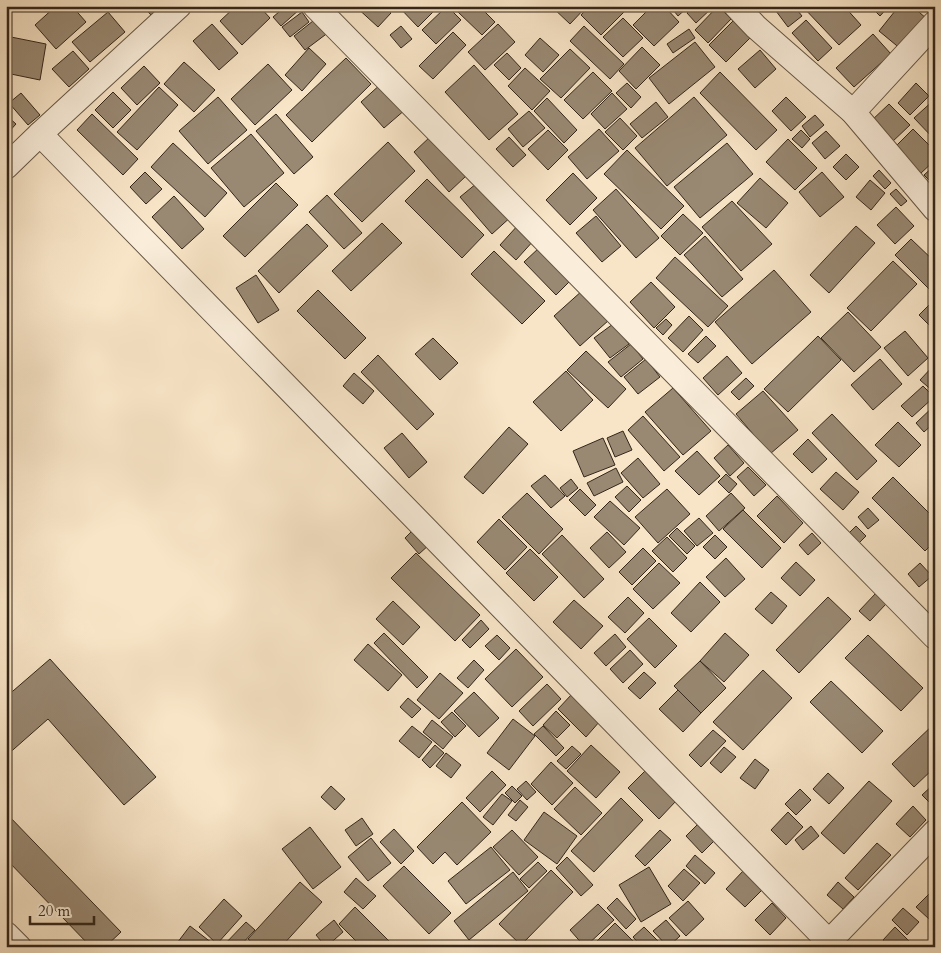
<svg xmlns="http://www.w3.org/2000/svg" width="941" height="953" viewBox="0 0 941 953" font-family="Cardo,serif">
<style>
.building{fill:#998973;stroke:#332619}
.lines{fill:none;stroke-linecap:round;stroke-linejoin:round}
.street-casing{stroke:#645644;stroke-width:26}
.street{stroke:#faeedb;stroke-width:24}
</style>
<rect width="100%" height="100%" fill="#f8e5c7"/>
<filter id="stains"><feTurbulence type="fractalNoise" baseFrequency=".004" numOctaves="4"/><feColorMatrix values="0 0 0 0 .2 0 0 0 0 .09 0 0 0 0 .02 0 0 0 .5 -.17"/></filter>
<radialGradient id="worn" r=".72"><stop offset=".6" stop-color="#630" stop-opacity="0"/><stop offset="1" stop-color="#630" stop-opacity=".3"/></radialGradient>
<!-- building -->
<g class="building">
<path d="M56 6H72L86 22 56 49 35 25Z"/>
<path d="M143 6H161L151 15Z"/>
<path d="M236 6H259L270 18 242 45 220 21Z"/>
<path d="M286 6H298L300 9 281 26 273 17Z"/>
<path d="M355 6H384L391 13 378 27Z"/>
<path d="M398 6H439L418 27Z"/>
<path d="M447 6 461 20 436 44 422 30Z"/>
<path d="M464 6H479L495 22 482 35 458 12Z"/>
<path d="M551 6H587L570 24Z"/>
<path d="M589 6H628L629 7 601 35 581 15Z"/>
<path d="M652 6H664L679 22 654 46 633 25Z"/>
<path d="M670 6H689L678 16Z"/>
<path d="M694 6H714L696 23 687 13Z"/>
<path d="M718 6 731 19 708 43 695 30Z"/>
<path d="M794 6 802 16 788 27 773 7Z"/>
<path d="M802 6H844L861 25 839 45Z"/>
<path d="M870 6H889L880 16Z"/>
<path d="M899 6H912L927 19 902 50 879 31Z"/>
<path d="M108 12 125 32 90 62 72 42Z"/>
<path d="M302 12 309 22 290 37 282 27Z"/>
<path d="M318 17 329 32 305 50 294 36Z"/>
<path d="M623 18 643 38 623 57 603 37Z"/>
<path d="M806 20 832 48 818 61 792 33Z"/>
<path d="M733 21 750 38 726 62 709 45Z"/>
<path d="M212 24 238 53 219 70 193 41Z"/>
<path d="M498 24 515 42 485 70 468 52Z"/>
<path d="M401 26 412 39 401 48 390 35Z"/>
<path d="M584 26 624 64 610 79 570 41Z"/>
<path d="M689 29 695 38 673 53 667 44Z"/>
<path d="M453 32 466 45 433 79 419 66Z"/>
<path d="M873 34 891 54 854 87 836 68Z"/>
<path d="M6 36 46 44 40 80 6 73Z"/>
<path d="M540 38 559 55 543 72 525 55Z"/>
<path d="M695 42 715 67 669 104 649 78Z"/>
<path d="M642 47 660 65 636 89 619 71Z"/>
<path d="M309 48 326 64 302 91 285 75Z"/>
<path d="M570 49 590 68 561 98 540 79Z"/>
<path d="M760 50 776 69 755 88 738 69Z"/>
<path d="M73 51 89 69 69 87 52 69Z"/>
<path d="M507 53 521 68 509 80 494 65Z"/>
<path d="M346 58 371 84 312 142 286 115Z"/>
<path d="M184 62 215 90 194 112 164 84Z"/>
<path d="M268 64 292 90 255 125 231 99Z"/>
<path d="M474 65 518 114 489 140 445 92Z"/>
<path d="M144 66 160 83 137 105 121 88Z"/>
<path d="M525 68 550 91 532 110 508 86Z"/>
<path d="M593 72 612 91 583 119 564 100Z"/>
<path d="M720 72 777 130 756 150 700 93Z"/>
<path d="M382 83 406 109 384 128 361 102Z"/>
<path d="M627 83 641 97 631 108 616 93Z"/>
<path d="M916 83 929 96 910 115 898 103Z"/>
<path d="M159 87 178 105 137 150 117 132Z"/>
<path d="M113 92 131 110 113 128 95 110Z"/>
<path d="M21 93 40 115 28 125 9 103Z"/>
<path d="M612 93 627 109 605 129 591 114Z"/>
<path d="M218 97 247 130 208 164 179 131Z"/>
<path d="M694 97 727 135 667 186 635 148Z"/>
<path d="M786 97 806 117 791 131 772 111Z"/>
<path d="M547 98 577 130 564 143 534 111Z"/>
<path d="M935 99V140L914 118Z"/>
<path d="M656 102 668 117 642 138 630 124Z"/>
<path d="M889 104 910 125 891 143 870 122Z"/>
<path d="M529 111 545 128 523 147 508 129Z"/>
<path d="M92 114 138 159 123 175 77 130Z"/>
<path d="M276 114 313 157 294 174 256 131Z"/>
<path d="M6 115 16 124 6 135Z"/>
<path d="M815 115 824 125 810 137 802 126Z"/>
<path d="M620 118 637 136 623 150 605 132Z"/>
<path d="M599 129 619 151 587 179 568 157Z"/>
<path d="M913 129 935 151V160L920 174 894 148Z"/>
<path d="M548 130 568 150 548 170 528 149Z"/>
<path d="M801 130 810 139 802 148 792 139Z"/>
<path d="M826 131 840 146 825 159 812 143Z"/>
<path d="M251 134 284 173 244 207 211 168Z"/>
<path d="M431 136 466 176 449 192 414 152Z"/>
<path d="M509 137 526 155 513 167 496 149Z"/>
<path d="M788 139 817 168 795 190 766 162Z"/>
<path d="M388 142 415 171 362 222 334 194Z"/>
<path d="M173 143 227 193 205 217 151 167Z"/>
<path d="M727 143 753 174 700 218 674 187Z"/>
<path d="M627 150 684 206 661 229 604 174Z"/>
<path d="M846 154 859 167 846 180 833 167Z"/>
<path d="M935 165V186L924 175Z"/>
<path d="M879 170 891 183 885 189 873 176Z"/>
<path d="M145 172 162 189 146 204 130 187Z"/>
<path d="M822 172 844 197 820 217 799 192Z"/>
<path d="M573 173 597 198 570 225 546 200Z"/>
<path d="M760 178 788 203 766 228 737 203Z"/>
<path d="M427 179 484 235 462 258 405 201Z"/>
<path d="M482 179 513 215 492 234 460 197Z"/>
<path d="M870 180 885 193 871 210 856 197Z"/>
<path d="M276 183 298 205 245 257 223 236Z"/>
<path d="M616 189 659 238 636 258 593 210Z"/>
<path d="M896 189 907 201 901 206 890 194Z"/>
<path d="M327 195 362 233 344 249 309 212Z"/>
<path d="M174 196 204 229 182 249 152 217Z"/>
<path d="M732 201 772 244 741 271 702 227Z"/>
<path d="M896 207 914 226 895 244 877 225Z"/>
<path d="M683 214 703 233 680 255 661 236Z"/>
<path d="M596 216 621 246 602 262 576 233Z"/>
<path d="M382 223 402 243 351 291 332 271Z"/>
<path d="M307 224 328 246 279 293 258 271Z"/>
<path d="M519 224 535 239 516 260 500 245Z"/>
<path d="M856 226 875 243 829 293 810 275Z"/>
<path d="M705 236 743 279 722 297 684 255Z"/>
<path d="M911 239 935 262V287L931 291 895 255Z"/>
<path d="M540 247 571 280 556 295 524 262Z"/>
<path d="M494 251 545 301 522 324 471 274Z"/>
<path d="M675 257 728 306 708 327 656 278Z"/>
<path d="M893 261 917 284 871 331 847 308Z"/>
<path d="M774 270 811 312 752 364 715 322Z"/>
<path d="M256 275 279 310 258 323 236 288Z"/>
<path d="M651 282 675 307 654 328 630 302Z"/>
<path d="M318 290 366 338 345 359 297 311Z"/>
<path d="M583 290 609 320 580 346 554 316Z"/>
<path d="M935 299V331L919 315Z"/>
<path d="M848 312 881 347 854 372 821 338Z"/>
<path d="M689 316 703 330 683 352 668 338Z"/>
<path d="M666 319 672 325 663 335 656 328Z"/>
<path d="M613 324 629 344 610 358 594 338Z"/>
<path d="M905 331 928 358 908 376 884 348Z"/>
<path d="M706 336 716 346 698 363 688 354Z"/>
<path d="M818 336 841 360 788 412 764 389Z"/>
<path d="M433 338 458 363 440 380 415 354Z"/>
<path d="M631 344 643 359 621 377 608 362Z"/>
<path d="M586 351 626 389 608 408 567 370Z"/>
<path d="M378 355 434 414 417 430 361 372Z"/>
<path d="M727 356 742 373 718 395 703 378Z"/>
<path d="M646 359 660 377 638 394 624 377Z"/>
<path d="M880 359 902 384 873 410 851 385Z"/>
<path d="M935 364V393L920 380Z"/>
<path d="M566 371 593 400 561 431 533 402Z"/>
<path d="M354 373 374 391 363 404 343 386Z"/>
<path d="M746 378 754 386 739 400 731 392Z"/>
<path d="M923 386 934 397 912 417 901 406Z"/>
<path d="M673 388 711 431 683 455 645 412Z"/>
<path d="M763 391 798 430 770 454 736 414Z"/>
<path d="M935 405V422L924 432 916 423Z"/>
<path d="M832 414 877 461 857 480 812 433Z"/>
<path d="M643 416 680 457 664 471 628 430Z"/>
<path d="M898 422 921 445 899 467 875 445Z"/>
<path d="M509 427 528 444 483 494 464 477Z"/>
<path d="M623 431 632 450 615 457 607 438Z"/>
<path d="M402 433 427 462 409 478 384 448Z"/>
<path d="M603 438 615 465 584 477 573 451Z"/>
<path d="M808 439 827 459 812 473 793 454Z"/>
<path d="M728 445 744 463 730 476 714 458Z"/>
<path d="M697 451 720 476 699 495 675 471Z"/>
<path d="M638 458 660 484 643 498 621 473Z"/>
<path d="M748 467 766 485 754 496 737 477Z"/>
<path d="M616 468 623 482 594 496 587 483Z"/>
<path d="M836 472 859 492 843 510 820 489Z"/>
<path d="M726 474 737 484 729 493 718 482Z"/>
<path d="M545 475 565 496 551 508 531 486Z"/>
<path d="M893 477 935 519V541L925 551 872 498Z"/>
<path d="M571 479 578 488 567 497 560 488Z"/>
<path d="M627 486 641 500 629 512 615 497Z"/>
<path d="M580 489 596 505 585 516 569 500Z"/>
<path d="M667 489 690 514 658 543 635 517Z"/>
<path d="M527 493 563 529 539 554 502 517Z"/>
<path d="M731 493 745 508 719 531 706 516Z"/>
<path d="M777 496 803 523 784 543 757 516Z"/>
<path d="M610 501 640 528 624 545 594 517Z"/>
<path d="M868 508 879 520 868 529 858 517Z"/>
<path d="M743 510 781 548 762 568 723 529Z"/>
<path d="M699 518 713 533 697 546 684 531Z"/>
<path d="M499 519 527 547 505 570 477 542Z"/>
<path d="M856 526 866 536 857 545 847 535Z"/>
<path d="M415 528 430 544 419 554 405 538Z"/>
<path d="M677 528 695 546 687 554 669 536Z"/>
<path d="M607 532 626 552 609 568 590 548Z"/>
<path d="M812 533 821 543 808 555 799 545Z"/>
<path d="M562 535 604 579 584 598 542 554Z"/>
<path d="M715 535 727 547 715 559 703 547Z"/>
<path d="M667 537 687 558 673 572 652 551Z"/>
<path d="M643 548 656 561 632 585 619 572Z"/>
<path d="M530 549 558 577 534 601 506 573Z"/>
<path d="M416 553 480 615 455 641 391 578Z"/>
<path d="M726 558 745 579 725 597 706 577Z"/>
<path d="M796 562 815 580 800 596 781 578Z"/>
<path d="M659 563 680 583 653 609 633 589Z"/>
<path d="M920 563 932 576 919 587 908 574Z"/>
<path d="M700 582 720 602 691 632 671 613Z"/>
<path d="M771 592 787 606 772 624 755 609Z"/>
<path d="M876 593 886 604 870 621 859 611Z"/>
<path d="M628 597 644 613 625 633 608 617Z"/>
<path d="M828 597 851 619 799 673 776 650Z"/>
<path d="M574 600 603 626 581 649 553 622Z"/>
<path d="M393 601 420 627 403 645 376 619Z"/>
<path d="M649 618 677 646 655 668 627 639Z"/>
<path d="M481 620 489 629 470 648 462 640Z"/>
<path d="M384 633 428 677 417 688 374 643Z"/>
<path d="M725 633 749 655 724 682 700 661Z"/>
<path d="M615 634 626 647 606 666 594 653Z"/>
<path d="M497 635 510 648 499 660 485 646Z"/>
<path d="M868 635 923 688 901 711 845 658Z"/>
<path d="M368 644 402 675 388 691 354 660Z"/>
<path d="M516 649 543 677 512 707 485 679Z"/>
<path d="M630 650 643 664 623 683 610 669Z"/>
<path d="M50 659 156 777 124 805 48 719 6 756V697Z"/>
<path d="M474 660 484 670 468 688 457 678Z"/>
<path d="M700 661 726 688 701 713 674 686Z"/>
<path d="M763 670 792 698 743 750 713 722Z"/>
<path d="M644 672 656 683 640 699 628 688Z"/>
<path d="M440 673 463 693 439 719 417 700Z"/>
<path d="M831 681 883 731 862 753 810 702Z"/>
<path d="M547 684 561 699 533 726 519 711Z"/>
<path d="M678 690 701 713 683 732 659 709Z"/>
<path d="M474 692 499 718 479 737 454 711Z"/>
<path d="M572 694 600 721 586 737 558 709Z"/>
<path d="M408 698 421 709 412 718 400 707Z"/>
<path d="M556 711 570 725 557 738 543 725Z"/>
<path d="M452 712 466 726 455 737 441 722Z"/>
<path d="M513 719 535 736 509 770 487 753Z"/>
<path d="M432 720 453 737 443 749 423 732Z"/>
<path d="M935 723V767L914 787 892 764Z"/>
<path d="M412 726 432 742 419 758 399 741Z"/>
<path d="M543 726 564 748 556 756 534 734Z"/>
<path d="M713 730 726 741 701 767 689 755Z"/>
<path d="M435 745 444 753 430 768 422 760Z"/>
<path d="M591 745 620 772 596 798 567 771Z"/>
<path d="M572 746 581 754 566 769 557 761Z"/>
<path d="M724 747 736 757 721 773 710 763Z"/>
<path d="M446 753 461 765 451 778 436 766Z"/>
<path d="M755 759 769 770 755 789 740 778Z"/>
<path d="M551 762 573 783 552 805 531 784Z"/>
<path d="M492 771 506 785 480 812 466 798Z"/>
<path d="M645 771 676 801 659 819 628 788Z"/>
<path d="M828 773 844 788 829 804 813 789Z"/>
<path d="M526 781 536 792 527 800 517 789Z"/>
<path d="M869 781 892 801 844 854 821 833Z"/>
<path d="M935 783V808L922 795Z"/>
<path d="M331 786 345 799 335 810 321 797Z"/>
<path d="M512 786 522 796 515 803 505 793Z"/>
<path d="M575 787 602 813 581 835 554 809Z"/>
<path d="M800 789 811 800 796 815 785 804Z"/>
<path d="M502 794 512 801 493 825 483 817Z"/>
<path d="M621 798 643 820 594 872 571 851Z"/>
<path d="M520 800 528 807 516 821 508 815Z"/>
<path d="M462 802 491 832 457 865 445 852 433 864 417 847Z"/>
<path d="M913 806 926 820 910 837 896 824Z"/>
<path d="M544 812 577 836 557 864 524 840Z"/>
<path d="M788 812 803 827 786 845 771 830Z"/>
<path d="M6 813 121 932 105 947H91L6 859Z"/>
<path d="M362 818 373 834 356 846 345 830Z"/>
<path d="M698 824 714 841 702 853 686 836Z"/>
<path d="M811 826 819 836 803 850 795 840Z"/>
<path d="M310 827 341 867 313 889 282 849Z"/>
<path d="M394 829 414 851 401 864 380 842Z"/>
<path d="M512 830 538 857 519 875 493 847Z"/>
<path d="M660 830 671 840 645 866 635 856Z"/>
<path d="M371 838 391 863 368 881 348 857Z"/>
<path d="M877 843 891 855 858 890 845 878Z"/>
<path d="M491 847 510 870 466 904 448 881Z"/>
<path d="M695 855 715 873 705 884 686 866Z"/>
<path d="M567 857 593 885 581 896 556 868Z"/>
<path d="M538 862 547 871 529 888 520 879Z"/>
<path d="M404 866 451 913 429 934 383 886Z"/>
<path d="M649 867 671 904 641 922 619 885Z"/>
<path d="M684 869 700 883 683 901 668 886Z"/>
<path d="M551 870 573 892 521 945 499 924Z"/>
<path d="M744 870 764 888 745 907 726 889Z"/>
<path d="M513 872 528 891 469 940 454 921Z"/>
<path d="M356 878 376 896 363 909 344 892Z"/>
<path d="M300 882 322 902 281 947H257L248 939Z"/>
<path d="M838 882 854 897 843 909 827 895Z"/>
<path d="M930 893 935 897V913L929 919 916 907Z"/>
<path d="M617 898 636 919 626 929 607 908Z"/>
<path d="M224 899 242 916 217 944 199 927Z"/>
<path d="M688 901 704 919 686 936 669 918Z"/>
<path d="M772 903 786 918 770 935 755 920Z"/>
<path d="M598 904 614 920 585 947 570 930Z"/>
<path d="M355 907 395 947H362L339 924Z"/>
<path d="M903 908 919 922 907 935 892 920Z"/>
<path d="M334 920 343 932 326 947 316 935Z"/>
<path d="M666 920 680 936 668 947 653 931Z"/>
<path d="M246 922 255 930 239 947H222Z"/>
<path d="M615 923 639 947H591Z"/>
<path d="M190 926 212 943 210 947H174Z"/>
<path d="M644 927 662 945 660 947H642L633 937Z"/>
<path d="M895 927 915 947H889L883 940Z"/>
</g>
<g class="lines">
<!-- street casing -->
<g class="street-casing">
<g id="street">
<path d="M315 6 935 637"/>
<path d="M736 6 756 27 853 112 935 209"/>
<path d="M853 112 935 23"/>
<path d="M40 134 829 942"/>
<path d="M6 167 40 134 179 6"/>
<path d="M6 934 19 947"/>
<path d="M824 947 935 832"/>
</g>
</g>
<!-- street -->
<use href="#street" class="street"/>
</g>
<!-- margin -->
<rect width="941" height="953" fill="none" stroke="#f8e5c7" stroke-width="25"/>
<rect x="8" y="8" width="926" height="938" fill="none" stroke="#332619" stroke-width="2.5"/>
<rect x="12" y="12" width="916" height="928" fill="none" stroke="#332619"/>
<!-- scale -->
<path d="M30 916v8h64v-8" fill="none" stroke="#332619" stroke-width="2.5"/>
<text x="38" y="916" font-size="15" fill="#332619" stroke="#faeedb" stroke-width="4" paint-order="stroke">20 m</text>
<rect width="100%" height="100%" filter="url(#stains)"/>
<rect width="100%" height="100%" fill="url(#worn)"/>
</svg>
